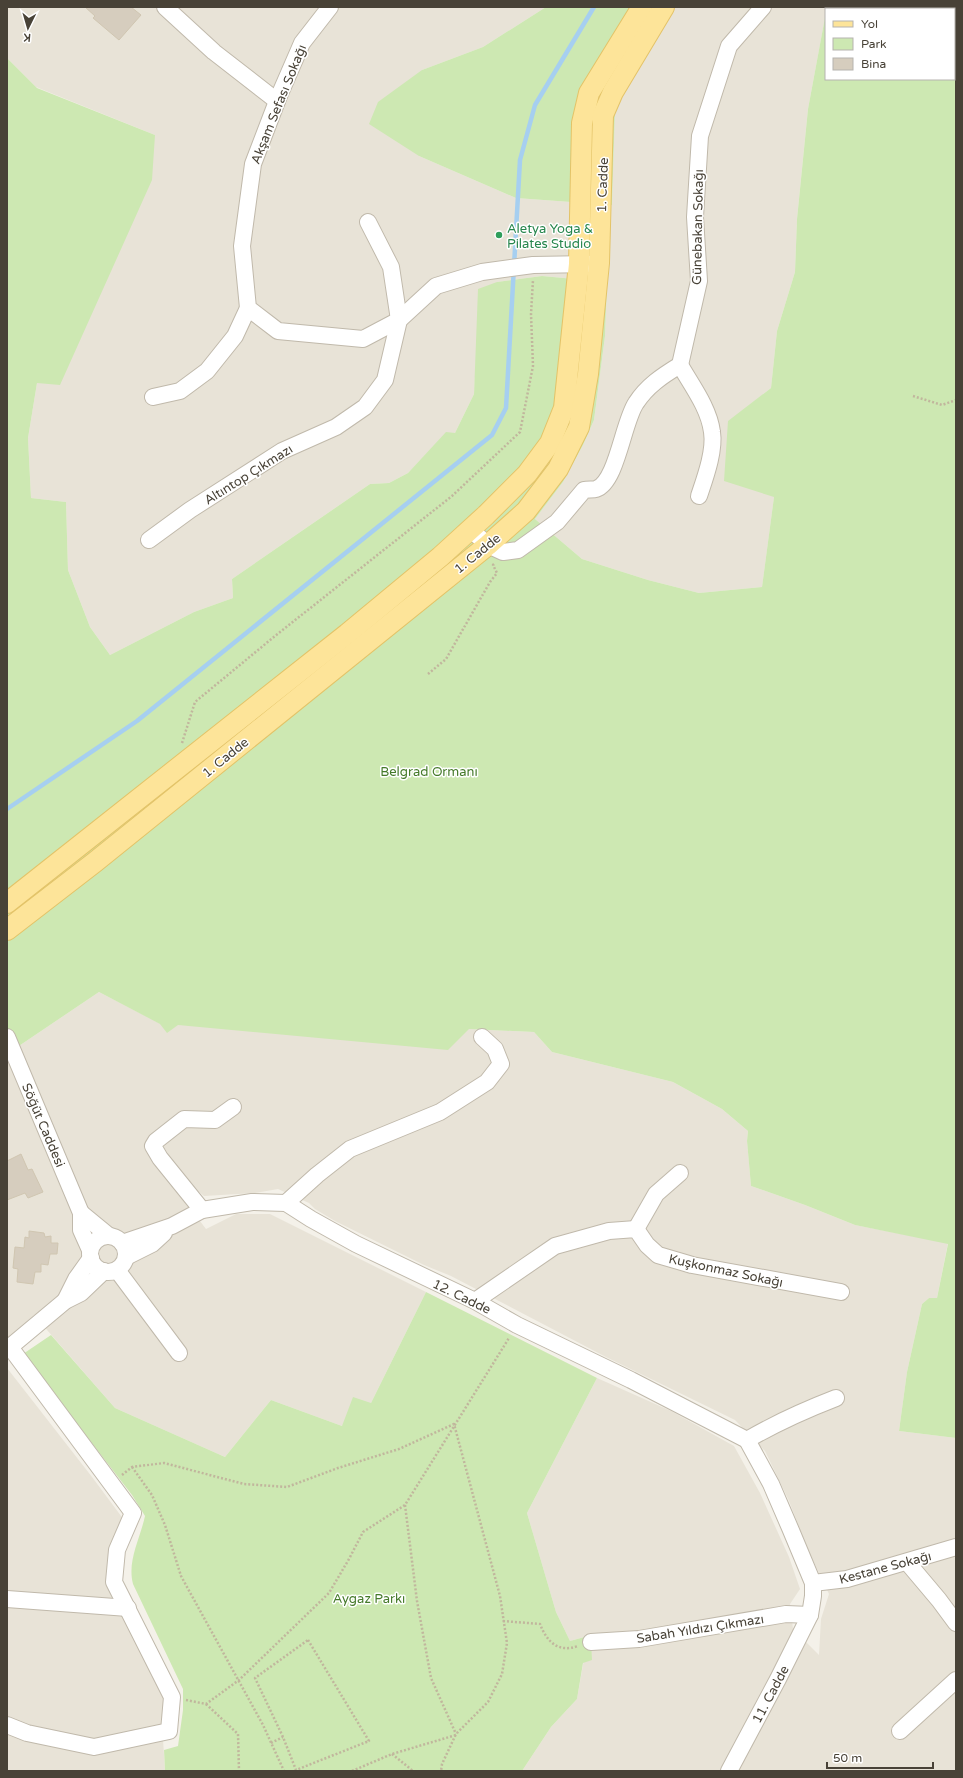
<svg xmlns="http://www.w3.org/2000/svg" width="963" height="1778" viewBox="0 0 963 1778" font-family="'Varela Round',sans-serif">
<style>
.residential{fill:#e8e3d7}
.green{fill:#cde8b2}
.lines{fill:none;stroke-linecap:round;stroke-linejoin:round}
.stream{stroke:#a6cff0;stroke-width:4.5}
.building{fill:#d6cdbe;stroke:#d0c6b1}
.minor-casing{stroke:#c0b9ab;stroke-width:18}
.major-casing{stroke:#e3c368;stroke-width:22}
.path{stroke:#c1b69d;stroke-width:2.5;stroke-dasharray:2 2;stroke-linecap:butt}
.minor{stroke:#fff;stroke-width:16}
.major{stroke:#fde499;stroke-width:20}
.leisure-dot{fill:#2e9e5b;stroke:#fff;stroke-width:1.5}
.labels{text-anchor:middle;stroke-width:3;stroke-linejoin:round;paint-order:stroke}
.street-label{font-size:13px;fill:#484237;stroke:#fff}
.leisure-label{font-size:13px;fill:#27864d;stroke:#fff;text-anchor:start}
.park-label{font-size:13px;fill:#457a2a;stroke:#fff}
</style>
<rect width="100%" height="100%" fill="#f4f1e9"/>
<!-- residential -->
<g class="residential">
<path d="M7 7H546L483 47 422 70 419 156 516 198 612 205 615 112 631 77 675 7H827L808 109 797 219 795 272 777 331 771 388 728 422 774 497 762 587 699 593 648 580 582 559 535 519 563 482 583 445 594 420 605 336 607 282 542 276 497 282 475 377 474 394 455 433H446L408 473 389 483 370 484 232 579 233 598 194 612 110 655 90 627 68 570 66 502 31 498 28 438 37 383 155 135 36 87 7 58Z"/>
<path d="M99 992 161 1024 167 1032 177 1025 469 1029 534 1032 552 1052 673 1082 722 1109 748 1131 747 1141 751 1186 805 1205 855 1225 948 1243 937 1298H929L922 1304 907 1372 899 1431 956 1438V1771H522L551 1727 577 1699 588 1636 570 1641 556 1612 527 1513 597 1378 671 1411 734 1446 760 1493 789 1557 800 1589 790 1604 793 1629 819 1655 821 1619 829 1594 808 1550 789 1501 765 1451 735 1420 606 1357 451 1276 424 1265 335 1221 315 1209 309 1203 278 1189 255 1193 204 1196 183 1178 156 1134 144 1147 206 1229 236 1214H270L426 1292 371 1403 342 1426 271 1400 225 1457 115 1408 34 1315 12 1337 7 1338V1054Z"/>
<path d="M7 1368 92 1477 124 1520 112 1555 165 1698 162 1723 165 1771H7Z"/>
</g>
<!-- green -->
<g class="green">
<path d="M546 7H675L631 77 615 112 612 205 516 198 419 156 369 124 378 102 422 70 483 47Z"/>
<path d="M827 7H956V1438L899 1431 907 1372 922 1304 929 1298H937L948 1244 855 1225 805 1205 751 1186 747 1141 748 1131 722 1109 673 1082 552 1052 534 1032 469 1029 448 1050 178 1025 167 1033 160 1024 99 992 7 1054V58L37 88 155 135 152 180 60 385 37 383 28 438 31 498 66 502 68 570 90 627 110 655 194 612 233 598 232 579 370 484 389 483 408 473 446 432 455 433 474 394 478 289 497 282 542 276 607 282 605 336 594 420 583 445 563 482 535 519 582 559 648 580 699 593 762 587 774 497 724 481 728 421 771 388 777 331 795 272 797 219 808 109 826 12V79H954V9H826Z"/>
<path d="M426 1292 597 1378 527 1513 556 1612 570 1641 588 1636 591 1642 592 1660 583 1663 577 1699 551 1727 522 1771H165L164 1750 178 1746 183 1710V1689L133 1584C127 1561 140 1539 145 1516L132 1495 23 1354 51 1335 115 1408 225 1457 271 1400 342 1426 353 1397 371 1403Z"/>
</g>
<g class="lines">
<!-- stream -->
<path class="stream" d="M7 809 137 721 492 435 506 408 520 160 535 105 594 7"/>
</g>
<!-- building -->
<g class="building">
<path d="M85 7H131L141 15 119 40 93 18 95 16Z"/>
<path d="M21 1154 28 1170 32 1169 43 1192 28 1198 25 1193 7 1200V1161Z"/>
<path d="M29 1231 44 1233 45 1237 51 1236V1243H58L57 1254H50L48 1265 41 1264V1272H35L33 1284 17 1282 18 1269 13 1268 15 1247 24 1248 25 1237 29 1238Z"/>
</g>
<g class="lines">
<!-- minor casing -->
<g class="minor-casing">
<g id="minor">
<path d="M165 7 214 52 277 101"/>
<path d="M330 7 302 43 279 96 253 164 242 246 248 308 278 331 363 339 399 320 436 286 482 272 533 265 590 264"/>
<path d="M680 365C692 386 709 408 712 432 715 451 705 478 699 496"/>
<path d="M153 397 180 391 207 371 235 336 248 308"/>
<path d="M470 529 488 545 503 552 518 550 557 522 584 490C588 489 593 490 596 489 617 482 623 422 636 403 647 386 662 376 680 365L699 281 695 217 700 136 729 46 763 7"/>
<path d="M149 540 190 510 282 451 336 427 365 407 385 380 399 320 391 267 368 222"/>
<path d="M7 1037 81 1213V1230L90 1250"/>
<path d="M286 1203 317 1175 350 1149 440 1112 487 1082 501 1064 495 1049 482 1037"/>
<path d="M202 1210 160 1158 153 1146 156 1141 184 1119 215 1120 233 1107"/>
<path d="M81 1213 109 1236"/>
<path d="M636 1229 656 1194 680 1173"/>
<circle cx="108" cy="1254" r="18"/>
<path d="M122 1243 172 1226 202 1210 252 1202 286 1203 311 1219 356 1244 475 1301 517 1325 631 1380 747 1440"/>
<path d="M126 1257 152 1244 164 1233"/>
<path d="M117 1270 179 1353"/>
<path d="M65 1301 76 1279 91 1258"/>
<path d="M475 1301 555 1246 609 1231 636 1229 647 1245 658 1255 692 1265 841 1292"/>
<path d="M7 1347H10L65 1301 81 1293 104 1271"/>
<path d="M747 1440C776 1423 805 1410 836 1398"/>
<path d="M907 1562 939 1600 956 1623"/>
<path d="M813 1583 847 1579 956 1547"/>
<path d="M7 1599 128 1608"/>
<path d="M591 1642 639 1639 786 1614 810 1615"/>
<path d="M7 1725 27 1733 94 1747 169 1731 172 1697 114 1582 117 1550 133 1513 10 1347"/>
<path d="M900 1731 956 1680"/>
<path d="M729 1771 778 1679 810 1615 813 1596V1583L790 1528 771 1484 747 1440"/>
</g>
</g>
<!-- major casing -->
<g class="major-casing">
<g id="major">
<path d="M7 903 347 634 440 557 486 515 527 474 550 443 564 408 579 264 582 123 589 93 642 7"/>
<path d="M7 930 95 862 488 545 526 511 558 469 579 427 588 374 599 263 603 115 613 92 664 7"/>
</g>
</g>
<!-- path -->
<g class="path">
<path d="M913 396 942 405 956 400"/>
<path d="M428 674 446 659 490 582 497 573 493 565 494 564"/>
<path d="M182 743 195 702 275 636 452 496 520 432 533 366 531 314 533 280"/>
<path d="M132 1467 152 1495 165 1525 181 1576 263 1725 284 1771"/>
<path d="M122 1475 132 1467 164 1463 244 1484 287 1487 338 1468 399 1449 454 1424 500 1596 507 1643 502 1674 488 1702 456 1734 442 1764 441 1771"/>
<path d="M405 1505 417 1601 431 1678 456 1734"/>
<path d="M503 1621 540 1624C547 1642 558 1653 578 1646"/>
<path d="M308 1640 369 1741 296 1770 283 1737 255 1678Z"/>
<path d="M186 1700 206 1704 239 1680 329 1593 349 1559 363 1532 405 1505 509 1338"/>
<path d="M206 1704 238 1734 239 1771"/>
<path d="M271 1743 283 1737"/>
<path d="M392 1754 413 1771"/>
<path d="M352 1771 392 1754 456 1735"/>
</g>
<!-- minor -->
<use href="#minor" class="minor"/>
<!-- major -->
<use href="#major" class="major"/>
</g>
<!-- markers -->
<circle class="leisure-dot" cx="499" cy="235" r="4"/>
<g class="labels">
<!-- street labels -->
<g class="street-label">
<text transform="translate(278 104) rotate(-68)" y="5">Akşam Sefası Sokağı</text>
<text transform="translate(602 185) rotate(-88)" y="5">1. Cadde</text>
<text transform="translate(697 227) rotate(-89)" y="5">Günebakan Sokağı</text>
<text transform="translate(248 474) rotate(-32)" y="5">Altıntop Çıkmazı</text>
<text transform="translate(477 553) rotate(-39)" y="5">1. Cadde</text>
<text transform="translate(225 757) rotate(-39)" y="5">1. Cadde</text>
<text transform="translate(44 1125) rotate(67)" y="5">Söğüt Caddesi</text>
<text transform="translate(726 1270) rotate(12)" y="5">Kuşkonmaz Sokağı</text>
<text transform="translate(462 1296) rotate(26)" y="5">12. Cadde</text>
<text transform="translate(885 1567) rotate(-15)" y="5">Kestane Sokağı</text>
<text transform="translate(700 1628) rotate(-9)" y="5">Sabah Yıldızı Çıkmazı</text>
<text transform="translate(770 1694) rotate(-62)" y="5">11. Cadde</text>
</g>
<!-- leisure labels -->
<g class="leisure-label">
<text x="507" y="233">Aletya Yoga &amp;<tspan x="507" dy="15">Pilates Studio</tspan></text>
</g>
<!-- park labels -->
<g class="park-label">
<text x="429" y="776">Belgrad Ormanı</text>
<text x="369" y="1603">Aygaz Parkı</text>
</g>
</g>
<!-- border -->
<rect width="963" height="1778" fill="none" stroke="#484237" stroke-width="16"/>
<!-- legend -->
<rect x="825" y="8" width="130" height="72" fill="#ffffff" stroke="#b6b3af"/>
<rect x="833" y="21" width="20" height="6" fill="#fde499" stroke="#b6b3af"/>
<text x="861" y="28" font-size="12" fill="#484237">Yol</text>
<rect x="833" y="38" width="20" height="12" fill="#cde8b2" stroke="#b6b3af"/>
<text x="861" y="48" font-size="12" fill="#484237">Park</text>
<rect x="833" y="58" width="20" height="12" fill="#d6cdbe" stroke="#b6b3af"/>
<text x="861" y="68" font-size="12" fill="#484237">Bina</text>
<!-- north arrow -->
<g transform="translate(28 28) rotate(185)" stroke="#ffffff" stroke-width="3" paint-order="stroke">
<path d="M0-3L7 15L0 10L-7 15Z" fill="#484237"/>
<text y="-6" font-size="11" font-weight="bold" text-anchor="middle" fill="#484237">K</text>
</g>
<!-- scale -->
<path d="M827 1762v6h106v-6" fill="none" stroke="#484237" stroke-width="2"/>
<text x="833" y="1762" font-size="12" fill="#484237" stroke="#ffffff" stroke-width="3" paint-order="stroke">50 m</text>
</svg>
